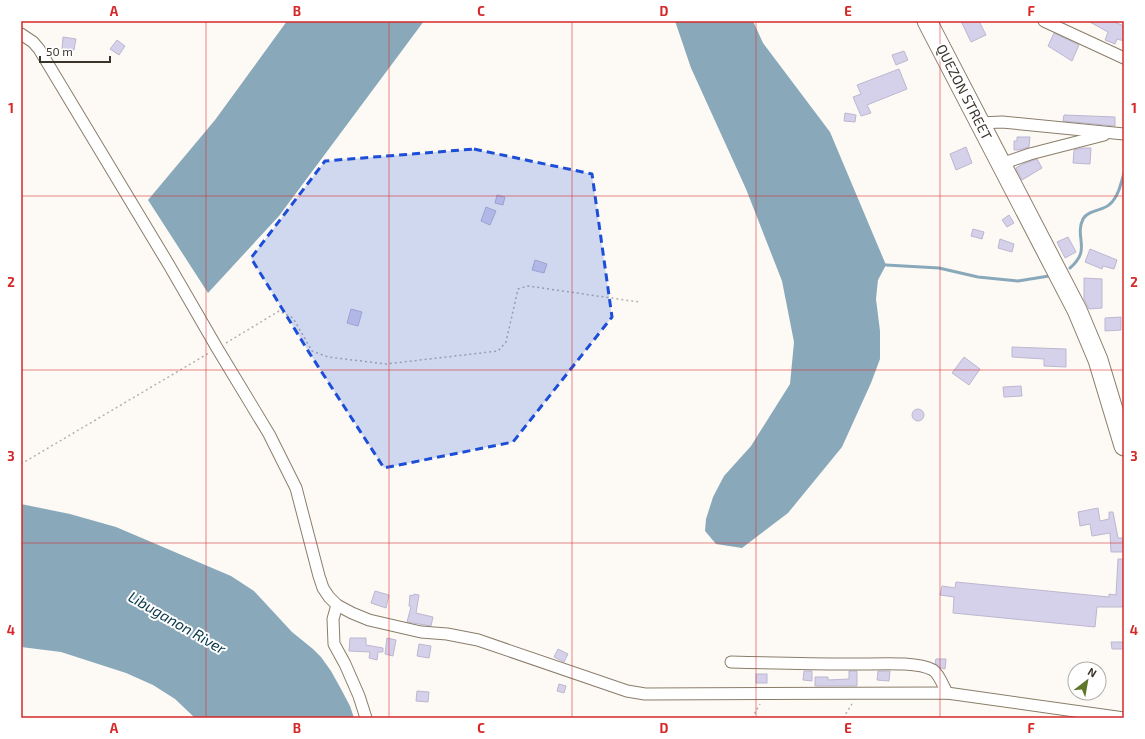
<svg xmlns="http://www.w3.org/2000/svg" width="1145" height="739" viewBox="0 0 1145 739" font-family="'Exo 2',sans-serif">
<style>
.water{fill:#89a9bb}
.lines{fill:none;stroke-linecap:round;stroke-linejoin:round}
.stream{stroke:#89a9bb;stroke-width:3}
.building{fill:#d6d1ea;stroke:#bcb7cf}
.street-casing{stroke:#8a7d69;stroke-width:13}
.highway-casing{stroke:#8a7d69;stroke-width:21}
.path{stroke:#b4b0aa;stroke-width:1.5;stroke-dasharray:2 3;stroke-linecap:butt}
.street{stroke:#fff;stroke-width:11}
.highway{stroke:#fff;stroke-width:19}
.marked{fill:#1d4ed8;fill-opacity:0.2;stroke:#1d4ed8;stroke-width:3;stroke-dasharray:8 5;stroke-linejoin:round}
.grid{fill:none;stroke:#d62828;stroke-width:1;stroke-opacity:0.55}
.labels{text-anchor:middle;stroke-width:4;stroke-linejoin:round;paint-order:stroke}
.street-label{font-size:14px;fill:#3a342b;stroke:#fff}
.water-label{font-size:15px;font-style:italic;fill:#073649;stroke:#fff}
.neatline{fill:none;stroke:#d62828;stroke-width:1.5}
.grid-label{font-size:13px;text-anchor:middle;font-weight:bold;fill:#d62828}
</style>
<rect width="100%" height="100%" fill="#fdfaf6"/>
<!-- water -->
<g class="water">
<path d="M287 21H424L279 216 208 293 148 200 215 120Z"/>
<path d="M675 21H753L763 43 830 132 886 265 878 280 876 299 880 331V359L871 383 842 447 788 513 742 548 716 544 705 531 706 519 713 497 724 476 751 446 790 384 794 342 782 281 746 189 691 68Z"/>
<path d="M21 504 70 514 116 527 231 576 254 591 292 632 313 649 321 657 331 671 341 689 350 706 354 718H195L175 699 153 685 126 673 61 652 21 647Z"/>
</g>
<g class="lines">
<!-- stream -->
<g class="stream">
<path d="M886 265 939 268 978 277 1018 281 1049 276"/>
<path d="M1070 268C1092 249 1074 238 1083 219 1088 210 1103 211 1110 204 1118 197 1121 184 1124 173"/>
</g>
</g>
<!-- building -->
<g class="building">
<path d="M961 21H979L986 35 971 42Z"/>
<path d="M1088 21H1112L1124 26V41L1117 39 1115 44 1105 40 1108 32Z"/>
<path d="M1054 33 1079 45 1072 61 1048 46Z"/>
<path d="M63 37 76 39 74 50 62 49Z"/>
<path d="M117 40 125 46 119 55 110 49Z"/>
<path d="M904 51 908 60 896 65 892 55Z"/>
<path d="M899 69 907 89 867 105 871 113 861 116 853 97 861 94 857 85Z"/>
<path d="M845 113 856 115 855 122 844 121Z"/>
<path d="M1064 115 1115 117V126L1063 121Z"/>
<path d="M1017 137H1030L1029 147 1019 150H1014V141H1017Z"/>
<path d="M966 147 972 163 956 170 950 154Z"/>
<path d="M1083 148H1091L1090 164 1073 163 1074 150Z"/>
<path d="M1037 159 1042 168 1022 180 1016 168 1023 164Z"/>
<path d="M497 195 505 197 503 205 495 203Z"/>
<path d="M486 207 496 211 490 225 481 221Z"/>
<path d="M1009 215 1014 223 1007 227 1002 220Z"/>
<path d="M973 229 984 232 982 239 971 236Z"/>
<path d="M1068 237 1076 252 1065 258 1057 242Z"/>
<path d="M1000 239 1014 244 1012 252 998 248Z"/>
<path d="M1090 249 1117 260 1114 269 1103 266 1102 269 1085 262Z"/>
<path d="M535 260 547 264 544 273 532 270Z"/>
<path d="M1084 278 1102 279V308L1089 309 1084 299Z"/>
<path d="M351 309 362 312 358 326 347 323Z"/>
<path d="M1121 317V330L1105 331V318Z"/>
<path d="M1012 347 1066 349V367L1044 366V359L1012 357Z"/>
<path d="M964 357 980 369 969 385 952 373Z"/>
<path d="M1021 386 1022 396 1004 397 1003 387Z"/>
<circle cx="918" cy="415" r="6"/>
<path d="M1098 508 1100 521 1109 519V512H1113L1118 538H1124V552H1111L1110 533 1092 536 1090 524 1080 526 1078 512Z"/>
<path d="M1118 559H1124V607H1097L1095 627 953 613 954 597 940 595 942 586 955 588 956 582 1109 597V594L1116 595Z"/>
<path d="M375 591 389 595 386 608 371 603Z"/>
<path d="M414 594 419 595 416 613 433 617 431 626 407 622 411 607 409 606 410 595 413 596Z"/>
<path d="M350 638H366V645L383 648V652H378L377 660 369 658 370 652 349 651Z"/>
<path d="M387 638 396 640 393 656 385 654Z"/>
<path d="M1111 642H1124V649H1112Z"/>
<path d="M419 644 431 646 429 658 417 656Z"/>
<path d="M558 649 568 654 564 662 554 657Z"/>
<path d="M936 659H946L945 669 941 668 935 663Z"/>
<path d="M804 671H812V681L803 680Z"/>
<path d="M849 671H857V686H815V677H828V680L849 679Z"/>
<path d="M878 671H890L889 681 877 680Z"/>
<rect x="756" y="674" width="11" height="9"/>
<path d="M559 684 566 686 564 693 557 691Z"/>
<path d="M417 691 429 692 428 702 416 701Z"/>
</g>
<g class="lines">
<!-- street casing -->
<g class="street-casing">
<g id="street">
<path d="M1044 21 1124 58"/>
<path d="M21 34 33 42 39 49 169 265 217 348 269 434 296 488 319 576 323 588 329 597 337 605 352 613 369 620 421 632 447 634 478 640 627 691 645 694 947 693 1124 718"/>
<path d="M980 123 1002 122 1124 134"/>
<path d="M1001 164 1030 154 1104 135"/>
<path d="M337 605 333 619 334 644 345 664 359 696 366 718"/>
<path d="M731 662C770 663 809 664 847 664 868 665 915 660 933 670 940 675 943 686 947 693"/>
</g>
</g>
<!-- highway casing -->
<g class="highway-casing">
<path id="highway" d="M927 21 1077 310 1098 360 1124 446"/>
</g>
<!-- path -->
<g class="path">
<path d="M226 343 279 311 293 318 312 351 328 357 386 364 498 351 506 342 518 289 528 286 639 302"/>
<path d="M21 464 209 353"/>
<path d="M752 718 760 704"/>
<path d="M843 718 852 704"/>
</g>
<!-- street -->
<use href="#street" class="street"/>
<!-- highway -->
<use href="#highway" class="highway"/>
</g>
<!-- marked area -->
<path class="marked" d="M474 149 592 174 612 317 513 442 384 468 310 354 251 258 325 161Z"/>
<!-- grid -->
<path class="grid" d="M206 21V718M389 21V718M572 21V718M756 21V718M940 21V718M21 196H1124M21 370H1124M21 543H1124"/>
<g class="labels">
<!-- street labels -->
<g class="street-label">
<text transform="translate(964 92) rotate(63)" y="5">QUEZON STREET</text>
</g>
<!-- water labels -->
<g class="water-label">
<text transform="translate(177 623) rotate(30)" y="5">Libuganon River</text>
</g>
</g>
<!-- border -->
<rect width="1145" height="739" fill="none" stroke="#ffffff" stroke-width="44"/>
<!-- north arrow -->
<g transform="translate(1087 681) rotate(31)"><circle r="19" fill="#ffffff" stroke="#b0aeaa"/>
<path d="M0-3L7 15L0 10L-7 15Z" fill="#5f7729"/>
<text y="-6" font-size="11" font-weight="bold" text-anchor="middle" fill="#3a342b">N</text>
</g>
<!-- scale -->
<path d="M40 56v6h70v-6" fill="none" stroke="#3a342b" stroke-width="2"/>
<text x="46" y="56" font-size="12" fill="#3a342b" stroke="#ffffff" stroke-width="3" paint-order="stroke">50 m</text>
<rect x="22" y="22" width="1101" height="695" class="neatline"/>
<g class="grid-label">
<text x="114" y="16">A</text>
<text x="297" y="16">B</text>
<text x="481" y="16">C</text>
<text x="664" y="16">D</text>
<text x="848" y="16">E</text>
<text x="1031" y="16">F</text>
<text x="11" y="113">1</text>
<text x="1134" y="113">1</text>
<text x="11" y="287">2</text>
<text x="1134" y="287">2</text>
<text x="11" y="461">3</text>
<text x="1134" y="461">3</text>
<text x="11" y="635">4</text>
<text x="1134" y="635">4</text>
<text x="114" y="733">A</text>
<text x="297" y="733">B</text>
<text x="481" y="733">C</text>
<text x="664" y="733">D</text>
<text x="848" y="733">E</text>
<text x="1031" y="733">F</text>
</g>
</svg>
